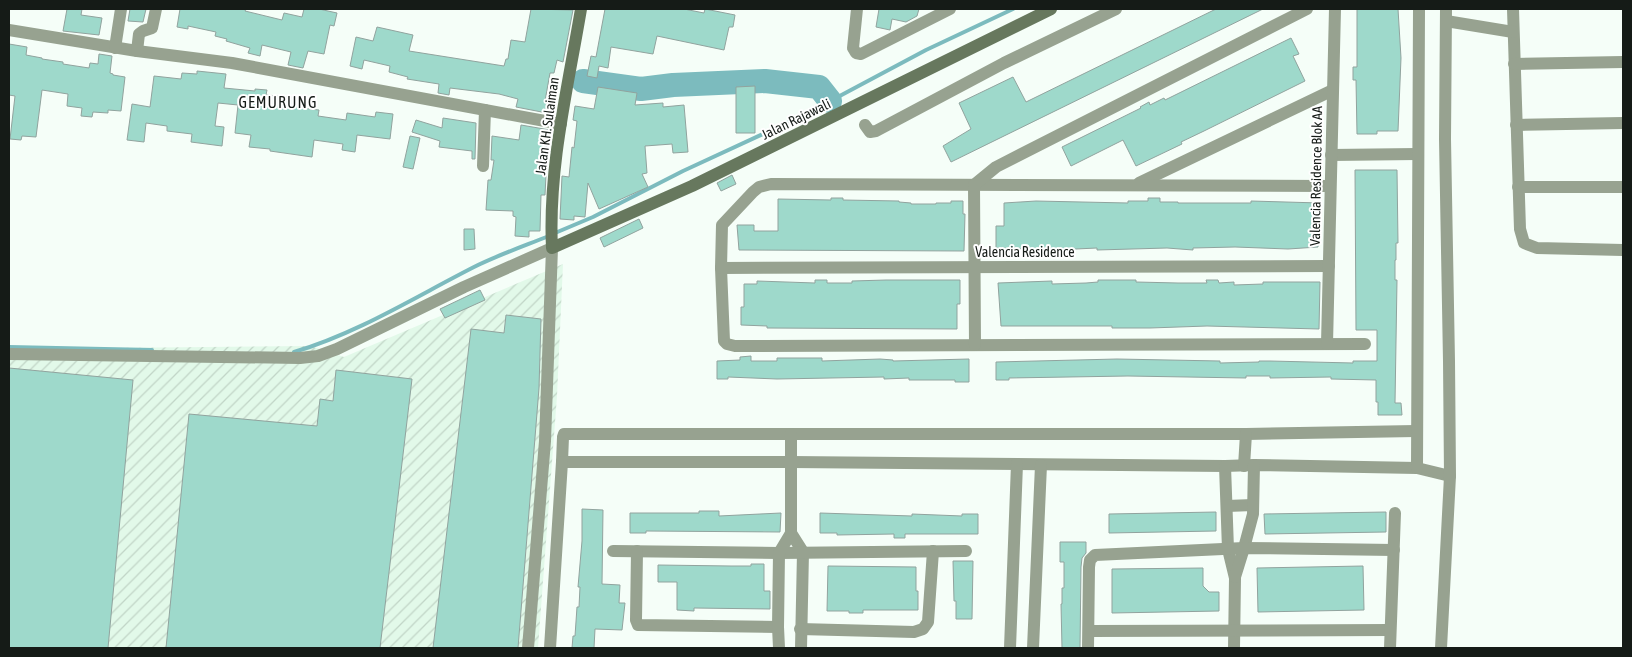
<svg xmlns="http://www.w3.org/2000/svg" width="1632" height="657" viewBox="0 0 1632 657" font-family="'Asap Condensed',sans-serif">
<style>
.industrial{fill:url(#industrial-furrows)}
.lines{fill:none;stroke-linecap:round;stroke-linejoin:round}
.stream{stroke:#7cbbbe;stroke-width:4}
.river{stroke:#7cbbbe;stroke-width:24}
.building{fill:#9ed9cb;stroke:#91a39e}
.street{stroke:#97a290;stroke-width:12}
.secondary{stroke:#67785e;stroke-width:12}
.labels{text-anchor:middle;stroke-width:4;stroke-linejoin:round;paint-order:stroke}
.street-label{font-size:14px;fill:#151b17;stroke:#fff}
.quarter-label{font-size:16px;letter-spacing:1px;fill:#151b17;stroke:#fff}
</style>
<defs>
<pattern id="industrial-furrows" width="10" height="10" patternUnits="userSpaceOnUse" patternTransform="scale(1.25)"><rect width="10" height="10" fill="#e2f9e9"/><path d="M-1 1l2-2M0 10L10 0M9 11l2-2" fill="none" stroke="#c1d5c7"/></pattern>
</defs>
<rect width="100%" height="100%" fill="#f5fef8"/>
<!-- industrial -->
<path class="industrial" d="M563 264 557 396 538 648H9V349L310 346 344 357Z"/>
<g class="lines">
<!-- stream -->
<g class="stream">
<path d="M555 233 593 217 683 171 804 115 926 50 1013 9"/>
<path d="M9 347 152 350"/>
<path d="M294 352C358 333 415 297 474 267 498 255 524 246 549 236"/>
</g>
<!-- river -->
<path class="river" d="M583 81 641 89 673 85 765 81 819 87 830 101"/>
</g>
<!-- building -->
<g class="building">
<path d="M67 9H82L81 15 102 18 99 35 63 31Z"/>
<path d="M130 9H146L143 22 128 21Z"/>
<path d="M180 9H246L245 11 282 20 284 13 302 17 304 9H319L337 13 334 26 330 25 324 54 308 51 303 68 288 65 291 52 262 45 260 56 248 53 250 48 226 41 227 39 215 36 216 32 188 26V29L177 27Z"/>
<path d="M531 9 573 10 563 62 557 60 554 73H550L545 101 556 103 552 114 516 107 518 99 499 94 450 88 449 95 438 93 439 84 407 79 408 77 389 72 390 66 364 60 362 69 350 66 356 37 373 41 377 27 413 35 409 51 504 66 506 59H508L511 40 525 42Z"/>
<path d="M605 9H684L704 13 705 9 735 15 733 27H729L724 50 657 36 653 54 611 47 608 68 599 66 597 78 587 76 591 56 596 57Z"/>
<path d="M879 9H919L917 16 906 22 892 19 890 30 876 27Z"/>
<path d="M1216 9H1263L951 162 943 146 971 129 959 103 1013 77 1026 102Z"/>
<path d="M1357 9H1398L1401 58 1398 131H1377V134H1357L1356 80H1353V67H1357Z"/>
<path d="M1291 38 1299 54 1293 56 1305 81 1204 131 1181 142 1182 144 1136 166 1123 140 1071 166 1062 147 1141 108 1140 107 1149 102 1150 105 1164 98 1165 100Z"/>
<path d="M9 44 27 47 26 55 42 58V59L63 62V64L89 68 90 63 98 64 99 54 112 56 110 73 113 74V75L125 77 121 111 108 110V113L93 112 92 117 81 116 82 108 67 106 68 94 42 90 36 137 22 136 21 140 10 139 15 96 9 95Z"/>
<path d="M197 71 226 74 224 88 255 91V89L267 90 266 95 304 98 302 108 319 110 318 116 346 120 347 113 375 117 376 112 393 114 390 139 357 135 355 152 342 150 343 144 314 140 312 157 270 151V149L249 147 251 135 235 133 238 105 218 103 215 126 224 127 222 146 191 142 192 134 167 131V126L146 123 144 142 127 140 132 104 150 107 154 76 181 79 182 73 197 74Z"/>
<path d="M755 86V133H736V87Z"/>
<path d="M598 87 637 93 635 105 663 103V107L684 105 688 152 673 153 672 144 645 146 647 173 642 174 648 187 599 209 588 183 585 217 574 216V220L560 219 562 176 569 177 572 147 574 148 577 121 573 120 575 106 594 109Z"/>
<path d="M443 118 476 123 475 159H472V151L439 147 440 141 412 132 416 120 442 128Z"/>
<path d="M521 125 550 130 543 165 546 166 545 175H546L545 195H541L540 231H529V237L515 236 516 217 513 216V211L486 210 488 180H491L494 160H491L492 136 519 140Z"/>
<path d="M410 136 420 138 413 169 403 167Z"/>
<path d="M1355 170H1397L1398 243H1396V260H1395V280H1397L1395 403H1401L1402 415H1378V402H1376V380L1331 379V377L1270 378V376H1246V378L1128 376 1009 378V380H996V362L1117 359 1220 361V363L1259 362V361H1270L1353 363V361H1377V330H1356Z"/>
<path d="M732 175 736 184 721 191 717 183Z"/>
<path d="M831 198H843V200L899 201V202L911 203V204H936V203H951V201H963V214H965L964 251 739 250 737 225H754V231H778V199L831 200Z"/>
<path d="M1148 198H1160V202H1178V203H1251V201L1320 203 1318 247 1288 249 1235 247 1193 248V250L1167 248 1097 250V248L1054 250 996 248V226H1004V203L1036 201 1128 203V201H1148Z"/>
<path d="M639 219 643 228 604 247 600 238Z"/>
<path d="M464 229H474L475 249 464 250Z"/>
<path d="M815 280H827V283H852V281L886 280H960V304H957V329L767 328V326L741 325V307H744V284H757V281L815 283Z"/>
<path d="M1098 280H1136V282L1178 283H1207L1206 280H1218L1219 283 1234 282V285L1263 284V282H1320L1319 329 1207 326 1150 328H1112V326H1001L998 283 1052 281V284L1086 283 1098 282Z"/>
<path d="M480 290 485 300 445 318 440 309Z"/>
<path d="M506 315 541 319 539 388 518 648H433L471 329 504 333Z"/>
<path d="M751 356V361H777V358H822V361L880 359 893 360V361L969 359V382H955V380H909V378L884 379V377L777 379 728 377V379H717V361L740 360V357Z"/>
<path d="M9 368 133 380 108 648H9Z"/>
<path d="M336 370 412 379 380 648H166L189 414 317 426 320 399 333 401Z"/>
<path d="M582 509 603 510 602 584 620 585 619 603H625L622 630 595 629 594 648H572L573 636H575L577 607H579L580 587H578L582 541Z"/>
<path d="M699 511H719V516L781 513 780 532 646 531V533H630V513H699Z"/>
<path d="M1216 512V531L1109 533V514Z"/>
<path d="M1386 512V532L1265 534 1264 514Z"/>
<path d="M820 513 912 516V514L962 516V514H978V534H905V538H894V534L837 535V533H820Z"/>
<path d="M1060 542H1086V553L1082 558 1081 567 1080 648H1062L1061 604H1062V588H1064V562H1060Z"/>
<path d="M953 561H973L972 619H956V601H954Z"/>
<path d="M751 564H764V591H770V609L694 608V611L677 610V582H658V565L731 566H751Z"/>
<path d="M828 566 916 567V591H918V610H863V613H849V611H827Z"/>
<path d="M1363 566 1364 610 1258 612 1257 568Z"/>
<path d="M1203 568V586L1209 592H1219V611L1112 613V569Z"/>
</g>
<g class="lines">
<!-- street -->
<g class="street">
<path d="M857 9 853 48 856 53 861 54 950 9"/>
<path d="M1513 9 1520 229 1524 243 1537 248 1623 250"/>
<path d="M1446 21 1513 32"/>
<path d="M9 30 137 51 232 63 561 124"/>
<path d="M115 48 121 9"/>
<path d="M137 51 139 34 143 31 152 28 156 9"/>
<path d="M1514 64 1623 62"/>
<path d="M865 125 870 132 876 131 1004 63 1116 9"/>
<path d="M1516 125 1623 123"/>
<path d="M1331 155 1417 154"/>
<path d="M483 166 485 110"/>
<path d="M1139 183 1333 90"/>
<path d="M1330 186 771 184 759 187 753 192 722 225 721 268 724 341 727 344 735 346 1365 344"/>
<path d="M1518 187H1623"/>
<path d="M721 268 1329 266"/>
<path d="M1327 344 1335 9"/>
<path d="M975 345 974 185 996 167 1307 9"/>
<path d="M9 354 300 358 318 356 337 349 464 287 552 248 545 441 528 648"/>
<path d="M1416 431 1246 434H564L563 437 562 462H791L1225 466 1254 465 1417 468 1450 476"/>
<path d="M1225 466 1228 549 1235 578 1234 648"/>
<path d="M1244 466 1246 434"/>
<path d="M1417 468 1419 9"/>
<path d="M1227 506 1253 505"/>
<path d="M791 533 803 552 801 648"/>
<path d="M613 551 779 553 966 551"/>
<path d="M637 551 636 620 638 625 778 627"/>
<path d="M1235 577 1244 548 1253 514 1254 465"/>
<path d="M800 629 914 632 923 629 928 622 933 551"/>
<path d="M1089 631 1390 630"/>
<path d="M550 648 562 462"/>
<path d="M779 648 778 627 779 553 791 533V434"/>
<path d="M1010 648 1017 464"/>
<path d="M1033 648 1041 465"/>
<path d="M1088 648 1089 567 1090 560 1095 555 1244 548 1394 550"/>
<path d="M1390 648 1395 513"/>
<path d="M1441 648 1450 476 1449 361 1445 139 1446 9"/>
</g>
<!-- secondary -->
<path class="secondary" d="M581 9C568 87 548 168 552 248L692 186 1051 9"/>
</g>
<g class="labels">
<!-- street labels -->
<g class="street-label">
<text transform="translate(796 119) rotate(-26)" y="5">Jalan Rajawali</text>
<text transform="translate(547 126) rotate(-82)" y="5">Jalan KH. Sulaiman</text>
<text transform="translate(1316 176) rotate(-89)" y="5">Valencia Residence Blok AA</text>
<text x="1025" y="257">Valencia Residence</text>
</g>
<!-- quarter labels -->
<g class="quarter-label">
<text x="278" y="108">GEMURUNG</text>
</g>
</g>
<!-- border -->
<rect width="1632" height="657" fill="none" stroke="#151b17" stroke-width="20"/>
</svg>
